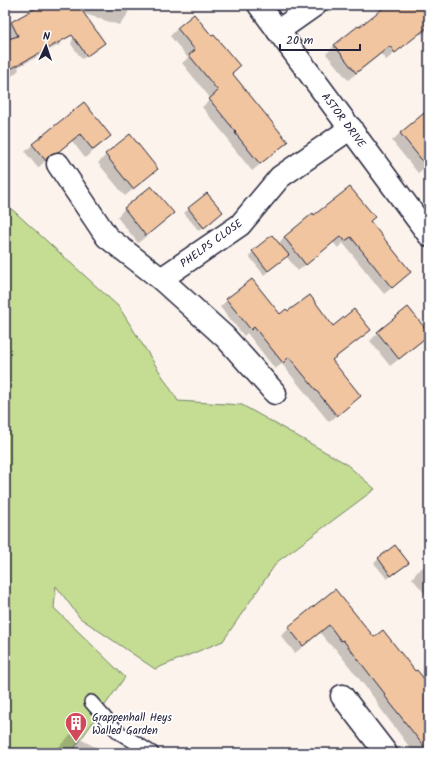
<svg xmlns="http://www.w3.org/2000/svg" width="434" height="758" viewBox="0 0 434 758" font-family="Kalam,sans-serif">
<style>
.green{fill:#c4dd93;stroke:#738067}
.shadow{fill:#0003}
.building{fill:#f1c5a0;stroke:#22223b}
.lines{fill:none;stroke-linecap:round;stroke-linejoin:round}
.lane-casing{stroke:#22223b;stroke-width:16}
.street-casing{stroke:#22223b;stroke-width:25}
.lane{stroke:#fff;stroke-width:13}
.street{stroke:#fff;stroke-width:22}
.labels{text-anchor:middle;stroke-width:3.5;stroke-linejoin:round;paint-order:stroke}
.street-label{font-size:11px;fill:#22223b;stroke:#fff}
.poi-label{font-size:11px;fill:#22223b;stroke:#fff;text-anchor:start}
</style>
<rect width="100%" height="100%" fill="#fcf3ec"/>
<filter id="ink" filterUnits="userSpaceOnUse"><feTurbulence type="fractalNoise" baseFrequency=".025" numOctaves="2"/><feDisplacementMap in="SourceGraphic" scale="8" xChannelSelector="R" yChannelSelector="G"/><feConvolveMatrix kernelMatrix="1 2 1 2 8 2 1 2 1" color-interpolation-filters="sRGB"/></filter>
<g filter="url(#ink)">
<!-- green -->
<path class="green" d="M5 203 119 307 178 401 242 405 345 463 375 489 277 562 223 641 155 669 80 618 56 586 54 608 125 677 71 753H5Z"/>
<!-- shadow -->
<g class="shadow">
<path d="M43 5H48L66 37 59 45 18 67 19 70 11 77 5 79V41L9 40 5 33V29L11 23Z"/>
<path d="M81 5H131L126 17 119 25 79 12Z"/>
<path d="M388 5H429V29L421 35 420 33 386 60 381 54 348 80 326 54 334 46 358 27 359 29Z"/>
<path d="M80 17 100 47 82 59 71 44Z"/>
<path d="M178 28 231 74 287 142 279 149 252 171 228 141 229 140 202 107 211 99 182 63 188 58 170 36Z"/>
<path d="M84 104 110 136 102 144 85 158 72 141 49 159 45 161 38 168 25 152 33 144Z"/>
<path d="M429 121V164L418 173 392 141 400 133Z"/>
<path d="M129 136 156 169 148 177 125 196 98 163 106 155Z"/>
<path d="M151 187 172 213 164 221 138 243 117 217 124 209Z"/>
<path d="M207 194 218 216 199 231 184 213Z"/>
<path d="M313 215 314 216 369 222 403 279 384 294 343 243 338 248 333 242 298 271 286 256 264 275 249 256 272 236 278 244 284 237Z"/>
<path d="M227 300 280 316 333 327 369 330 362 337 331 361 353 403 329 422 282 364 275 369 247 333 244 336 220 307Z"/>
<path d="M378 333 429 334 421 342 390 366 370 341Z"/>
<path d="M395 546 404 567 387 579 374 563Z"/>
<path d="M429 563V599L412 578 419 570Z"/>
<path d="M335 591 374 638 429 686V753H414L377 704 378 703 334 647 333 648 320 633 295 653 281 636 289 628Z"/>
<path d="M71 734 106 753H53Z"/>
</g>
<!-- building -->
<g class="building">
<path d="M41 5H78L105 43 87 56 72 35 5 72V40L18 36 11 22Z"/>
<path d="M387 5H429V26L395 53 390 46 356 73 334 45 358 26 359 27Z"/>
<path d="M194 14 212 36 214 35 240 66 232 73 288 142 260 164 235 133 236 132 209 99 218 91 189 55 195 50 177 28Z"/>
<path d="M84 102 111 136 93 150 80 134 58 152 51 154 47 158 46 161 32 144Z"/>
<path d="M429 109V169L400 133Z"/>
<path d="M130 134 158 169 133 189 105 154Z"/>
<path d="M151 186 174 213 146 236 124 208Z"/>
<path d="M350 187 375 217 370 221 411 272 392 288 351 237 345 241 341 236 306 265 284 237 313 213 314 215Z"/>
<path d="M207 193 223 212 204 228 188 208Z"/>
<path d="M272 235 289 255 268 271 252 251Z"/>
<path d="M252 279 280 314 286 309 288 311 310 295 333 326 354 309 371 330 332 360 361 396 337 416 289 357 283 363 254 327 251 330 226 299Z"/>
<path d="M408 307 429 333V335L399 359 377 332Z"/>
<path d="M395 545 409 563 391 576 378 558Z"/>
<path d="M335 589 374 637 383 630 415 671 417 670 429 685V753L384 695 385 694 343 640 341 641 329 625 303 646 288 627Z"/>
</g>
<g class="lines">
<!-- lane casing -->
<g class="lane-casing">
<path id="lane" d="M91 702 112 726 120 733 152 753"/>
</g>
<!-- street casing -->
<g class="street-casing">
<g id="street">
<path d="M259 5 429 235"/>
<path d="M278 31 315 5"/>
<path d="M58 164 107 237 161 279 225 337 275 393"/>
<path d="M161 279 240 225 280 177 351 128"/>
<path d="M342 696 386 753"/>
</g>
</g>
<!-- lane -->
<use href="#lane" class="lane"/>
<!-- street -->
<use href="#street" class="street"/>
</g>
</g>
<!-- icons -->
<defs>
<g id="building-pin" transform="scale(1.15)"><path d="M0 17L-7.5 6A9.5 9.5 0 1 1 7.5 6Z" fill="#d1495b" stroke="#fff"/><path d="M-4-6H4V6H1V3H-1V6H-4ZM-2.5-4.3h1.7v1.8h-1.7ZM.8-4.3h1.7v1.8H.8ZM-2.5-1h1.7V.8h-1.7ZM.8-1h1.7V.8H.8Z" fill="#fff"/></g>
</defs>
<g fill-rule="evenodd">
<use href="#building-pin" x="76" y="723"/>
</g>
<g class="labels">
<!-- street labels -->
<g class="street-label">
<text transform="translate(344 120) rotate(53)" y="4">ASTOR DRIVE</text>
<text transform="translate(211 243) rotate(-36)" y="4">PHELPS CLOSE</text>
</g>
<!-- poi labels -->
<g class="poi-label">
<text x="92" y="721">Grappenhall Heys<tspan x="92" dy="13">Walled Garden</tspan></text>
</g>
</g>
<!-- margin -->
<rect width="434" height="758" fill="none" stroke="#fff" stroke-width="20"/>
<rect x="10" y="10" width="414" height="738" fill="none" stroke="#22223b" stroke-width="1.5" filter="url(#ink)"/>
<!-- north arrow -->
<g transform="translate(46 46) rotate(3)" stroke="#ffffff" stroke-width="3" paint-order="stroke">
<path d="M0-3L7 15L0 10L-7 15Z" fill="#22223b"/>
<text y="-6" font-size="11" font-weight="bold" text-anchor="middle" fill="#22223b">N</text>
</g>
<!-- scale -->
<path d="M280 44v6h80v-6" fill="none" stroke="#22223b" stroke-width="2"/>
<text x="286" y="44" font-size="12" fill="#22223b" stroke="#ffffff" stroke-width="3" paint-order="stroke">20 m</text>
</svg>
